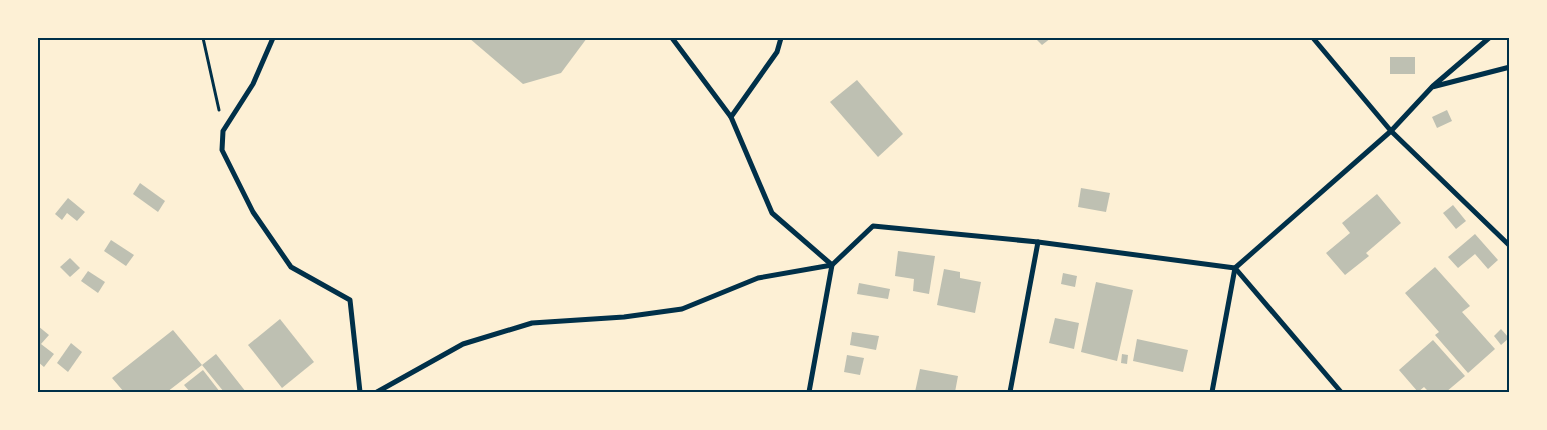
<svg xmlns="http://www.w3.org/2000/svg" width="1547" height="430" viewBox="0 0 1547 430" font-family="Montserrat,sans-serif">
<style>
.building{fill:#bec0b2}
.lines{fill:none;stroke-linecap:round;stroke-linejoin:round}
.path{stroke:#003049;stroke-width:3}
.minor{stroke:#003049;stroke-width:5}
.neatline{fill:none;stroke:#003049;stroke-width:2}
</style>
<rect width="100%" height="100%" fill="#fdf0d5"/>
<!-- building -->
<g class="building">
<path d="M469 38H587L561 73 523 84Z"/>
<path d="M1035 38H1051L1042 45Z"/>
<rect x="1390" y="57" width="25" height="17"/>
<path d="M857 80 903 134 878 157 830 102Z"/>
<path d="M1447 110 1452 121 1437 128 1432 117Z"/>
<path d="M140 183 165 201 158 212 133 194Z"/>
<path d="M1081 188 1110 193 1106 212 1078 207Z"/>
<path d="M1377 194 1401 223 1366 253 1369 256 1345 275 1326 253 1350 233 1342 223Z"/>
<path d="M68 198 85 212 77 221 67 213 62 220 55 214Z"/>
<path d="M1453 205 1466 221 1456 229 1443 213Z"/>
<path d="M1475 234 1498 260 1488 269 1475 254 1458 268 1448 257Z"/>
<path d="M111 240 134 255 126 266 104 251Z"/>
<path d="M898 251 935 256 929 294 913 291 914 279 895 276Z"/>
<path d="M70 258 80 268 70 277 60 267Z"/>
<path d="M1435 267 1470 306 1462 312 1495 349 1468 373 1435 335 1439 332 1405 293Z"/>
<path d="M944 269 960 272V278L981 282 975 313 937 305Z"/>
<path d="M88 271 105 282 98 293 81 281Z"/>
<path d="M1063 273 1077 276 1075 287 1061 284Z"/>
<path d="M1096 282 1133 290 1117 361 1081 352Z"/>
<path d="M859 283 890 289 888 299 857 294Z"/>
<path d="M1055 318 1079 323 1074 349 1049 343Z"/>
<path d="M280 319 314 362 282 388 248 345Z"/>
<path d="M38 326 49 335 41 344 54 354 44 367 38 362Z"/>
<path d="M1501 329 1509 338 1501 345 1494 336Z"/>
<path d="M173 330 202 365 216 354 246 392H224L202 365 167 392H124L112 378Z"/>
<path d="M852 332 879 336 876 350 850 345Z"/>
<path d="M1137 339 1188 350 1183 372 1133 361Z"/>
<path d="M1433 340 1465 376 1446 392H1429L1424 387 1418 392 1399 370Z"/>
<path d="M71 343 82 352 68 372 57 363Z"/>
<path d="M1122 354 1128 355 1127 364 1121 363Z"/>
<path d="M847 355 864 358 860 375 844 372Z"/>
<path d="M920 369 958 376 955 392H915Z"/>
<path d="M203 370 220 392H190L184 385Z"/>
</g>
<g class="lines">
<!-- path -->
<path class="path" d="M203 38 219 110"/>
<!-- minor -->
<g class="minor">
<path d="M273 38 253 84 223 131 222 150 253 212 291 267 350 300 360 392"/>
<path d="M672 38 731 117"/>
<path d="M781 38 777 52 731 117 772 213 832 265 809 392"/>
<path d="M1313 38 1391 131 1510 246"/>
<path d="M1433 86 1489 38"/>
<path d="M377 392 463 344 532 323 624 317 682 309 758 278 832 265 873 226 1038 242 1235 268 1341 392"/>
<path d="M1010 392 1038 242"/>
<path d="M1212 392 1235 268 1391 131 1432 87 1510 67"/>
</g>
</g>
<!-- border -->
<rect width="1547" height="430" fill="none" stroke="#fdf0d5" stroke-width="78"/>
<rect x="39" y="39" width="1469" height="352" class="neatline"/>
</svg>
